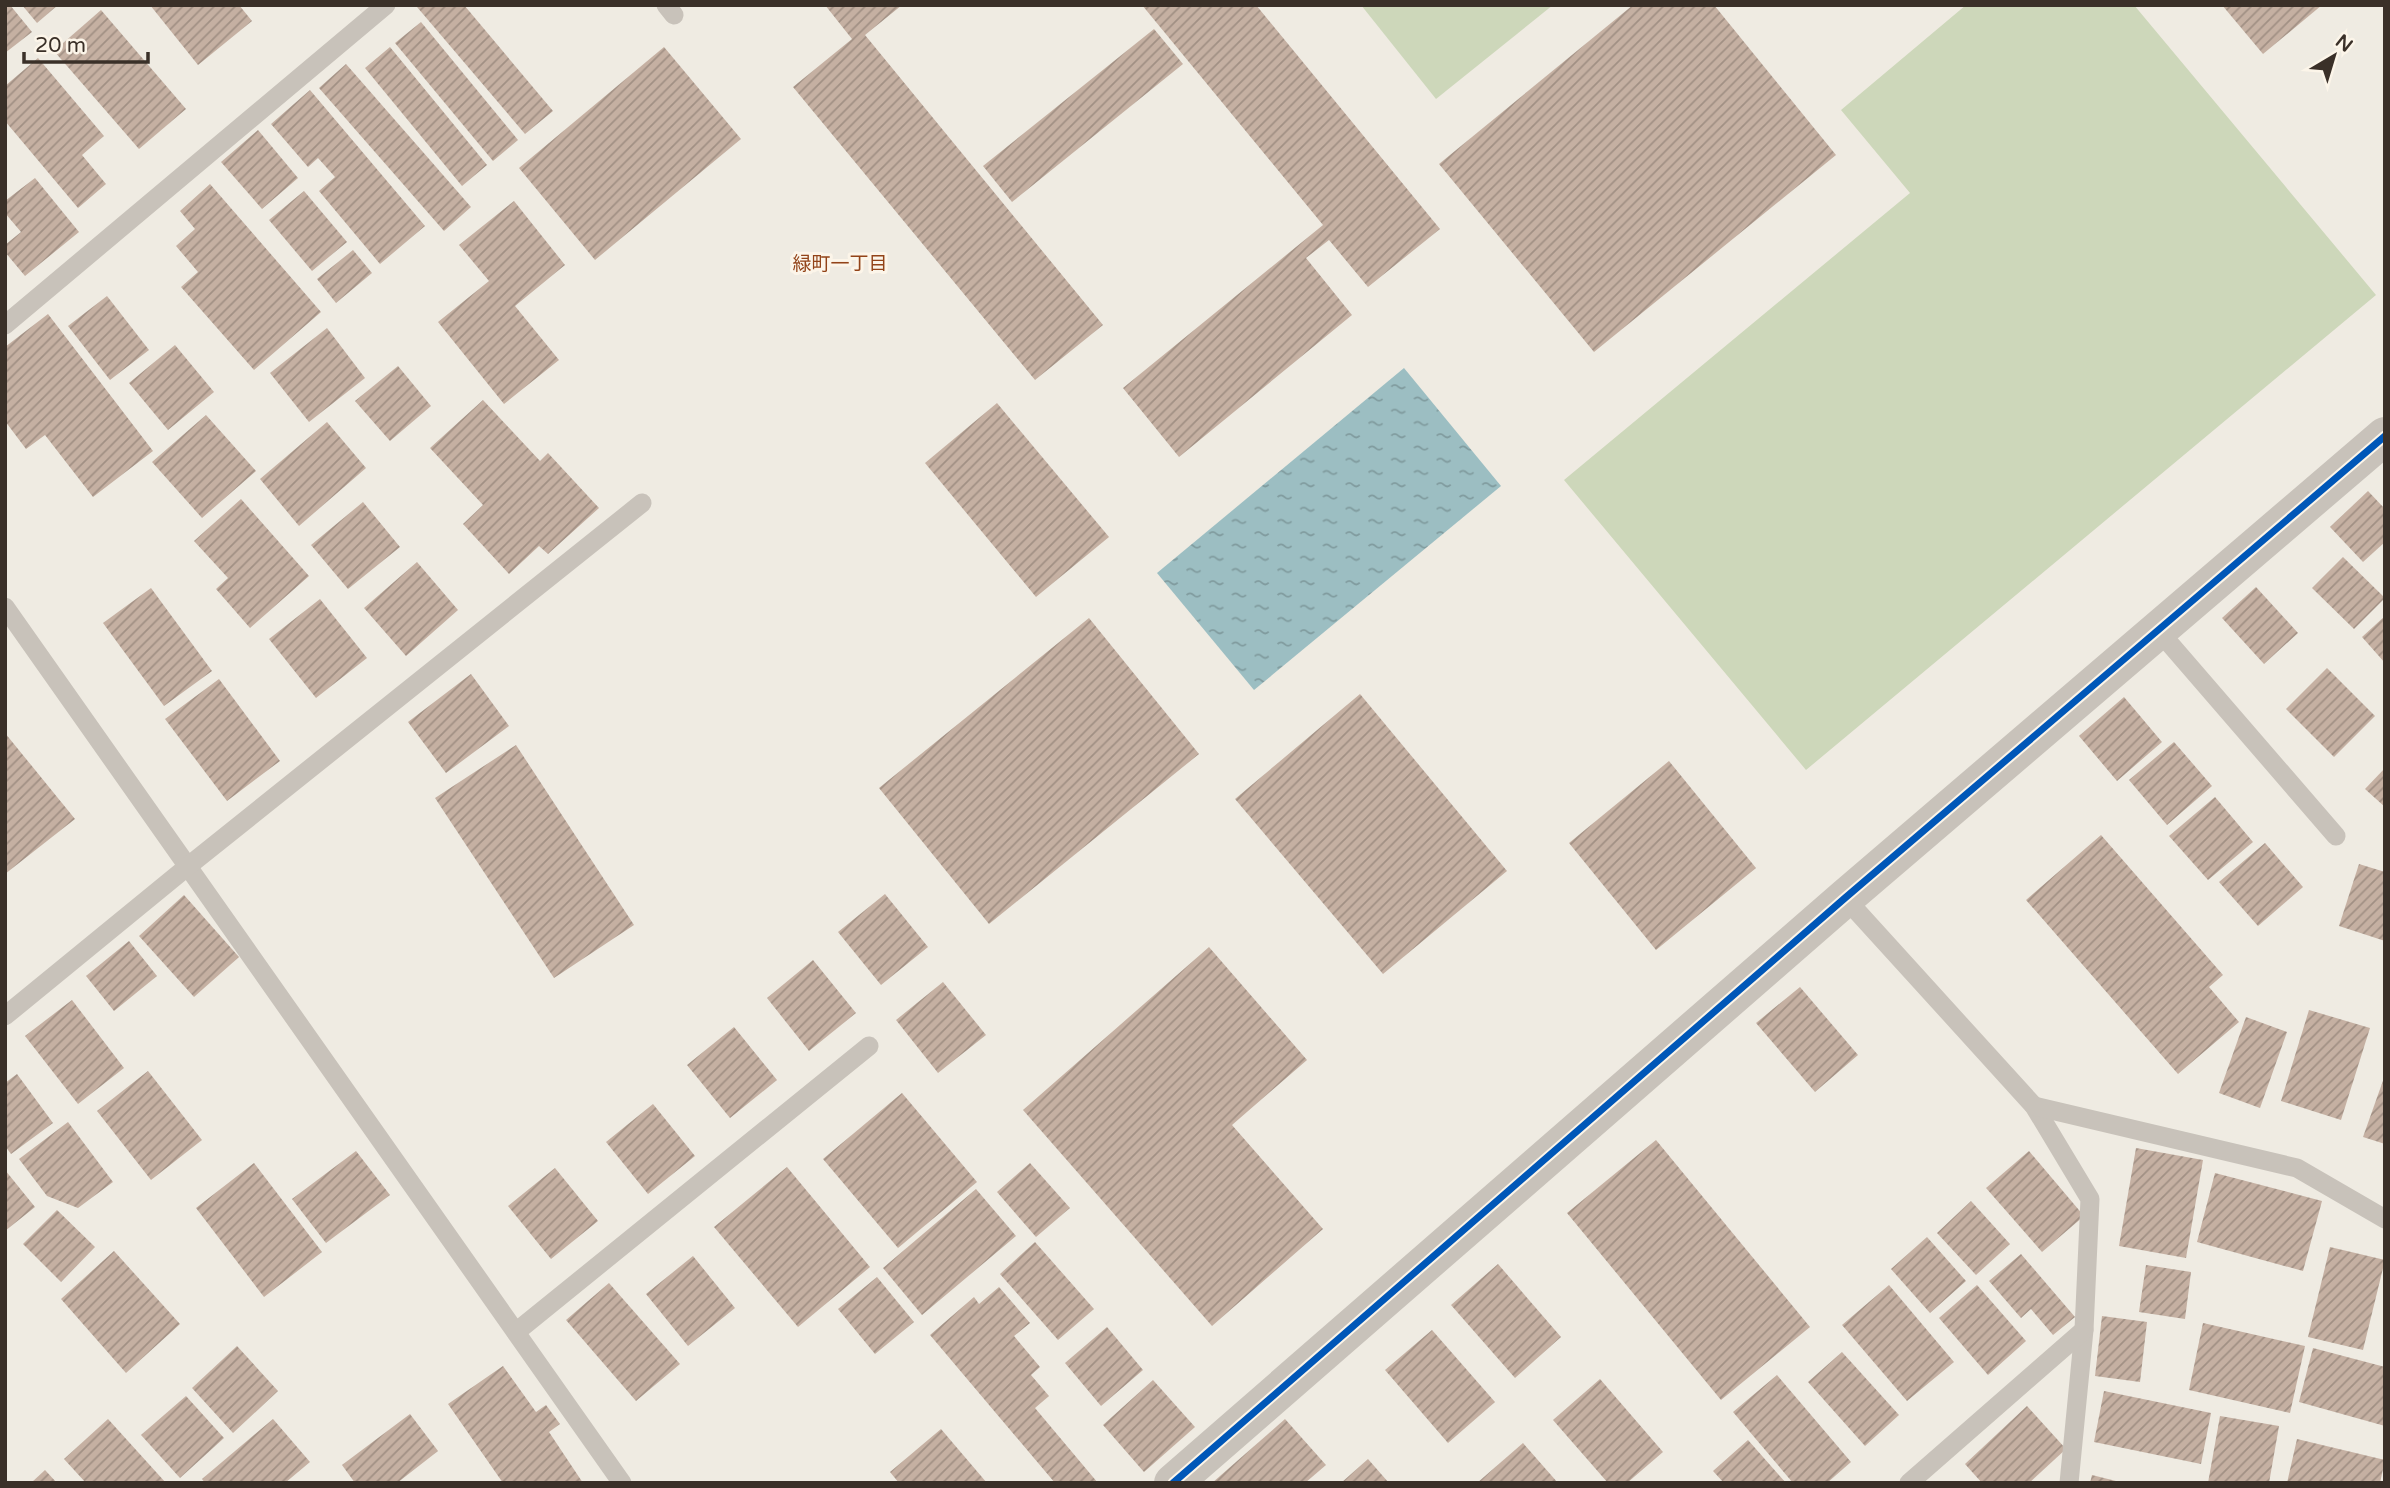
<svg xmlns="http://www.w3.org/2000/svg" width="2390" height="1488" viewBox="0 0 2390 1488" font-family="'Varela Round','Noto Sans JP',sans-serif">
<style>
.garden{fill:#cdd7ba}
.water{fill:url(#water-ripples)}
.building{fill:url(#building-hatch)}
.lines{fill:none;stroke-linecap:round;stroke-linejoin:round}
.service{stroke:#c8c2ba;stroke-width:19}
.minor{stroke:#c8c2ba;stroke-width:38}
.cycleway-casing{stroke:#fcf5e9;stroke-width:11}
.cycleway{stroke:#0057b8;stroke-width:7}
.labels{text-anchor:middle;stroke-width:6;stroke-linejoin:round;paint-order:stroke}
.neighbourhood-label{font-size:19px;fill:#924318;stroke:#fcf5e9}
</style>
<defs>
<pattern id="water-ripples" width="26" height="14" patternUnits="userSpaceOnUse" patternTransform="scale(1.75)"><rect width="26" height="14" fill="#9cbec2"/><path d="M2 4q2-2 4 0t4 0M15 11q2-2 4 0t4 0" fill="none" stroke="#809b9e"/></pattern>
<pattern id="building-hatch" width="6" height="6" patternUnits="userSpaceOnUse" patternTransform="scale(1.75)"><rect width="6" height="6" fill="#c5b0a2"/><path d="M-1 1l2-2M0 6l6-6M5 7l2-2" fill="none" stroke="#a19084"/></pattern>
</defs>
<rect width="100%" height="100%" fill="#efebe2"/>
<!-- garden -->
<g class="garden">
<path d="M1361 5H1553L1436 99Z"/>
<path d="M1966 5H2134L2376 295 1806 770 1564 480 1910 193 1841 110Z"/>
</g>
<!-- water -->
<path class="water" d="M1404 368 1501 486 1254 690 1157 573Z"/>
<!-- building -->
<g class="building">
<path d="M5 5H10L32 32 5 53Z"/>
<path d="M22 5H58L37 23Z"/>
<path d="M150 5H239L252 21 198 65Z"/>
<path d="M419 5H464L553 111 525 134 417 7Z"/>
<path d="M825 5H902L865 35 1103 325 1035 380 793 87 852 39Z"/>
<path d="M1142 5H1256L1440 229 1368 287 1329 240 1306 258 1352 315 1179 457 1123 388 1323 225Z"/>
<path d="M1633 5H1714L1836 155 1594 352 1439 164Z"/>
<path d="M2222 5H2322L2263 54Z"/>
<path d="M101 10 186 109 139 149 54 51Z"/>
<path d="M421 22 518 140 493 161 395 43Z"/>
<path d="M1154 29 1183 64 1012 202 983 166Z"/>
<path d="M390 47 487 165 462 186 365 68Z"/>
<path d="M664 47 741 139 595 260 519 168Z"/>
<path d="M38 58 104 136 82 155 106 184 78 208 5 121V86Z"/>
<path d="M346 64 471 207 444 231 319 88Z"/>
<path d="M310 90 425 226 380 264 319 191 335 177 318 158 308 167 271 124Z"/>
<path d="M258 130 298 178 262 209 221 162Z"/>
<path d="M35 178 79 232 25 276 5 252V245L21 232 5 213V201Z"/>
<path d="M210 184 321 312 254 370 181 287 198 272 176 246 195 229 180 211Z"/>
<path d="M304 191 347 242 312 271 269 220Z"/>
<path d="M514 201 565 265 515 306 559 360 504 404 438 322 489 281 459 245Z"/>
<path d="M353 250 372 273 336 303 317 279Z"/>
<path d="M107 296 149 350 110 380 68 326Z"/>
<path d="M48 314 153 451 93 497 45 435 26 449 5 421V347Z"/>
<path d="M327 328 365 378 309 422 270 373Z"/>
<path d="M175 345 214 392 168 430 129 383Z"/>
<path d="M398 366 431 406 390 441 355 401Z"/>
<path d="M483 400 540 461 548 453 599 508 548 554 539 546 509 574 463 524 483 505 430 448Z"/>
<path d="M997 403 1109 537 1036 597 925 463Z"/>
<path d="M206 415 256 471 202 518 152 462Z"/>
<path d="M327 422 366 468 299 526 260 479Z"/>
<path d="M2368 491 2385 509V542L2363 562 2330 527Z"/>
<path d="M241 499 309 576 250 628 216 589 228 578 194 541Z"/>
<path d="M363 502 400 547 348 589 311 545Z"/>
<path d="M2343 557 2385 598 2354 629 2312 588Z"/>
<path d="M417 562 458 610 406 656 364 608Z"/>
<path d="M2256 587 2298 633 2264 664 2222 618Z"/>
<path d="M151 588 212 671 164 706 103 623Z"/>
<path d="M320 599 367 658 316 698 269 639Z"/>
<path d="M2385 616V663L2362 637Z"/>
<path d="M1089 618 1199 754 989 924 879 788Z"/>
<path d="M2327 668 2375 716 2334 757 2286 709Z"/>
<path d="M471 674 509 726 446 773 408 722Z"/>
<path d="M219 679 280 761 227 801 165 719Z"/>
<path d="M1360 694 1507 871 1383 974 1235 799Z"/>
<path d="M2124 697 2162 742 2117 781 2079 736Z"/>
<path d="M5 733 75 819 5 874Z"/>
<path d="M2174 742 2212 786 2167 825 2129 780Z"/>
<path d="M516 745 634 925 554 978 435 798Z"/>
<path d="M1669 761 1756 868 1656 950 1569 843Z"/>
<path d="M2385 768V807L2365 789Z"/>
<path d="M2215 797 2253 842 2208 880 2169 836Z"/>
<path d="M2101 835 2223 975 2209 987 2239 1022 2178 1074 2026 900Z"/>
<path d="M2265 843 2303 887 2258 926 2219 882Z"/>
<path d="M2359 864 2385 872V941L2339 926Z"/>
<path d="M885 894 928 947 881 985 838 932Z"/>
<path d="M184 895 239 957 194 997 139 936Z"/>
<path d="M129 941 157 976 114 1011 86 976Z"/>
<path d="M1209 947 1307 1060 1232 1125 1323 1229 1212 1326 1023 1110Z"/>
<path d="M813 960 856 1013 809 1051 767 998Z"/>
<path d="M943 982 986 1035 938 1073 896 1020Z"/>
<path d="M1800 987 1858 1055 1815 1092 1756 1023Z"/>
<path d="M72 1000 124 1068 78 1104 25 1036Z"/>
<path d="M2309 1010 2370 1028 2341 1120 2281 1101Z"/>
<path d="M2246 1017 2287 1032 2260 1108 2219 1093Z"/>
<path d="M734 1027 777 1080 730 1118 687 1065Z"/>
<path d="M148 1071 202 1140 151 1180 97 1111Z"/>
<path d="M17 1074 53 1123 11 1154 5 1146V1083Z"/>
<path d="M2385 1075V1144L2363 1137Z"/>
<path d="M902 1093 977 1182 898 1248 823 1159Z"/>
<path d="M653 1104 695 1156 648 1194 606 1142Z"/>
<path d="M68 1122 113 1182 78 1208 47 1196 19 1159Z"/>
<path d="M1656 1140 1810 1327 1721 1400 1567 1213Z"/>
<path d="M2136 1148 2203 1160 2186 1258 2119 1246Z"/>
<path d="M356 1151 390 1195 326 1243 292 1199Z"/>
<path d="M2029 1151 2084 1216 2042 1252 1986 1188Z"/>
<path d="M254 1163 322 1252 264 1297 196 1208Z"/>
<path d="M1030 1163 1070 1208 1036 1237 997 1192Z"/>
<path d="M787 1167 870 1267 798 1327 714 1227Z"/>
<path d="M555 1168 598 1221 551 1259 508 1206Z"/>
<path d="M5 1170 35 1207 5 1231Z"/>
<path d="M2215 1173 2322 1201 2303 1271 2197 1242Z"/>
<path d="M976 1189 1016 1236 922 1315 883 1268Z"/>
<path d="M1971 1201 2010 1244 1976 1275 1937 1233Z"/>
<path d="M57 1210 95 1247 61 1282 23 1244Z"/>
<path d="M1927 1237 1966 1281 1930 1313 1891 1269Z"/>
<path d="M1035 1242 1094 1309 1058 1340 1000 1274Z"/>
<path d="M2330 1247 2385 1260 2363 1350 2308 1337Z"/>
<path d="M114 1251 180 1324 126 1373 61 1299Z"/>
<path d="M2021 1254 2075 1317 2053 1335 2031 1309 2021 1318 1989 1281Z"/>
<path d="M693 1256 735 1308 688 1346 646 1294Z"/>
<path d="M1498 1264 1561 1337 1515 1378 1451 1305Z"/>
<path d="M2146 1265 2191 1272 2185 1319 2139 1312Z"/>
<path d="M877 1277 914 1322 875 1354 838 1309Z"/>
<path d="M609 1283 680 1364 636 1401 566 1320Z"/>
<path d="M1889 1285 1954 1362 1907 1401 1842 1325Z"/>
<path d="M1977 1285 2026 1341 1988 1375 1939 1318Z"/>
<path d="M999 1287 1030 1323 1014 1336 1040 1367 1031 1375 1049 1396 1035 1408 1098 1483H1055L930 1335 974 1297 979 1304Z"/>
<path d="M2102 1316 2147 1322 2140 1382 2095 1376Z"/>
<path d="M2203 1323 2305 1346 2290 1413 2189 1390Z"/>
<path d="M1107 1327 1143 1370 1101 1406 1065 1363Z"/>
<path d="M1432 1330 1495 1402 1448 1443 1385 1370Z"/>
<path d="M237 1346 278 1391 233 1433 192 1388Z"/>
<path d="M2313 1348 2385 1367V1426L2299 1402Z"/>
<path d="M1842 1352 1899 1415 1865 1446 1808 1382Z"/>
<path d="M503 1366 536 1412 546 1405 560 1424 549 1432 583 1483H503L448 1404Z"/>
<path d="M1777 1375 1851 1462 1827 1483H1793L1733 1412Z"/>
<path d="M1600 1379 1663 1452 1627 1483H1608L1553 1420Z"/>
<path d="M1153 1380 1195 1427 1144 1472 1103 1425Z"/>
<path d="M2104 1391 2211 1413 2201 1464 2094 1442Z"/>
<path d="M186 1396 224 1438 180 1478 141 1435Z"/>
<path d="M2027 1406 2066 1449 2029 1483H1982L1965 1464Z"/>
<path d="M410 1414 438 1451 397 1483H355L342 1465Z"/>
<path d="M2220 1416 2279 1426 2269 1483H2208Z"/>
<path d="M108 1419 166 1483H86L64 1459Z"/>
<path d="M273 1419 310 1462 285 1483H205L202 1479Z"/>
<path d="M1285 1419 1326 1465 1305 1483H1212Z"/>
<path d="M941 1429 987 1483H899L890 1472Z"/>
<path d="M2297 1439 2385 1460 2380 1483H2287Z"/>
<path d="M1748 1440 1786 1483H1724L1713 1471Z"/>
<path d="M1523 1443 1558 1483H1477Z"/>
<path d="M1368 1459 1389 1483H1341Z"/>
<path d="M45 1470 57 1483H31Z"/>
<path d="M2092 1475 2120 1482V1483H2090Z"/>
</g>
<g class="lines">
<!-- service -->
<g class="service">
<path d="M666 5 674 15"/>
<path d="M5 325 386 5"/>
<path d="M5 607 622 1483"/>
<path d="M2158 630 2336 836"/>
<path d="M1845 898 2034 1106 2090 1199 2084 1330 2069 1483"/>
<path d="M5 1016 187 867 642 503"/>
<path d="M2034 1106 2297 1168 2385 1219"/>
<path d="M516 1332 869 1046"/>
<path d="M1909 1483 2084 1330"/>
</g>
<!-- minor -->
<path class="minor" d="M1173 1483 1845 898 2385 436"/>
<!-- cycleway casing -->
<g class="cycleway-casing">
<path id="cycleway" d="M1173 1483 1845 898 2385 436"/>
</g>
<!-- cycleway -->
<use href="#cycleway" class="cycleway"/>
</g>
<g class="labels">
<!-- neighbourhood labels -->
<g class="neighbourhood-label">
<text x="840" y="270">緑町一丁目</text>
</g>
</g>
<!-- border -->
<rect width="2390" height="1488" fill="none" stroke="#3a3028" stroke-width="14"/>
<!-- north arrow -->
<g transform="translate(2334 56) rotate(38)" stroke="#fcf5e9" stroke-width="5" paint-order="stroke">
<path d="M0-5L12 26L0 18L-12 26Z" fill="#3a3028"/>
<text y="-10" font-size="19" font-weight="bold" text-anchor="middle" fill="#3a3028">N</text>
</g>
<!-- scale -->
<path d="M24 52v10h124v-10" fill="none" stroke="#3a3028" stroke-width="3.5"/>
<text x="35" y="52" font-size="21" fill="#3a3028" stroke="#fcf5e9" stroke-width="5" paint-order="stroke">20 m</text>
</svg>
